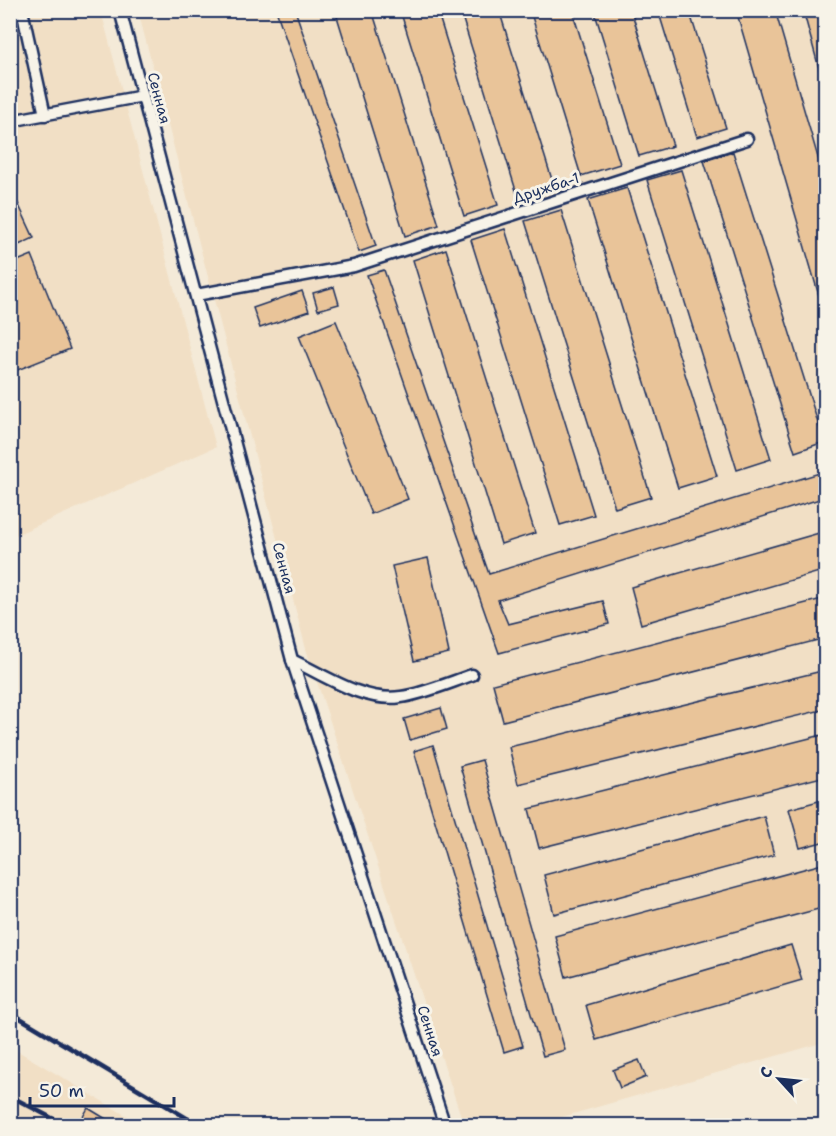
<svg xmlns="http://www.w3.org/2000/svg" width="836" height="1136" viewBox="0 0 836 1136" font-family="'Shantell Sans',sans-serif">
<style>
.built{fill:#f1dfc5}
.building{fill:#e9c499;stroke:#1b2f5e;stroke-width:1.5}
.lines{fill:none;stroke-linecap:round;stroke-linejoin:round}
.lane-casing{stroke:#1b2f5e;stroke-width:15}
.lane{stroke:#f7f3e8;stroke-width:10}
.rail{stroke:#1b2f5e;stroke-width:4.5}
.labels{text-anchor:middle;stroke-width:6;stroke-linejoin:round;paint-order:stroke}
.street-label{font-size:15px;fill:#1b2f5e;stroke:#f7f3e8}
</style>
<rect width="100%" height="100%" fill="#f4ead8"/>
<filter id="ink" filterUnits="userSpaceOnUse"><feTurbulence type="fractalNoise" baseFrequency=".0167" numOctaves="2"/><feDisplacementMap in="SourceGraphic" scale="12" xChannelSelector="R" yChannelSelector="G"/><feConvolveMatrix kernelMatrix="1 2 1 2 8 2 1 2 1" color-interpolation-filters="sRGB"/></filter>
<g filter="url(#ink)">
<!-- built -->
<g class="built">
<path d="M11 11H101L216 447 11 537Z"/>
<path d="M138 11H825V1042L534 1125H464L306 649Z"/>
<path d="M11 1047 142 1125H11Z"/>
</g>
<!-- building -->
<g class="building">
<path d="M276 10H295L376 246 359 252Z"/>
<path d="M335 10H372L439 225 405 236Z"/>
<path d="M400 10H437L498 205 464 216Z"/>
<path d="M460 10H499L554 186 518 197Z"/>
<path d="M530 10H572L620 164 581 176Z"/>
<path d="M594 10H631L673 146 639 156Z"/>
<path d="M658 10H689L726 128 697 137Z"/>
<path d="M736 10H775L826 185V320Z"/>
<path d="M803 10H826V94Z"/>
<path d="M733 152 824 442 795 452 704 161Z"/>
<path d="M681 170 771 459 737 470 647 180Z"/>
<path d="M10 186 34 238 10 249Z"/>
<path d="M627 188 717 476 678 488 588 200Z"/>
<path d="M561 210 651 497 615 508 525 221Z"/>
<path d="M505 229 594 515 560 525 471 240Z"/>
<path d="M446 249 535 533 501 544 413 260Z"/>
<path d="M32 255 70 349 10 373V264Z"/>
<path d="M384 270 489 574 826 471V497L498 600 508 624 603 601 609 624 499 653 367 275Z"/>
<path d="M334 287 339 304 318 310 313 293Z"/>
<path d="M302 291 309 311 260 328 253 308Z"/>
<path d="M336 321 408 499 371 514 299 336Z"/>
<path d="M826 531V570L641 624 631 587Z"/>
<path d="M428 558 449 653 414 661 392 566Z"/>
<path d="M826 598V638L503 721 493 684Z"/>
<path d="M826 670V709L518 784 509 747Z"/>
<path d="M441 708 447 729 410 740 404 719Z"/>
<path d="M826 734V776L539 848 529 809Z"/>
<path d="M433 745 523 1046 504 1052 414 751Z"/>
<path d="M482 760 565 1050 543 1056 460 766Z"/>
<path d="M826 799V841L800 848 789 809Z"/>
<path d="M764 816 774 855 554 914 544 875Z"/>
<path d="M826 863V907L566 977 555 936Z"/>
<path d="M826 936V959L819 937Z"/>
<path d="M791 945 802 980 596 1040 586 1005Z"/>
<path d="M639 1060 646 1077 620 1088 613 1070Z"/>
<path d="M88 1108 116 1125 115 1126H86L80 1122Z"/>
</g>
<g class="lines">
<!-- lane casing -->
<g class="lane-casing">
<g id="lane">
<path d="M22 10 45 115"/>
<path d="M120 10 292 660 445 1126"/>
<path d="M10 121 143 96"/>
<path d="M196 295 354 266 747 139"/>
<path d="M292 660C324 675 364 703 401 697 423 694 451 682 472 675"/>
</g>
</g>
<!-- lane -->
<use href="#lane" class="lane"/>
<!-- rail -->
<g class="rail">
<path d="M10 1012 200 1126"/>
<path d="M10 1096 67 1126"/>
</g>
</g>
</g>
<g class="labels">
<!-- street labels -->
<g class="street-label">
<text transform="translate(159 98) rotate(75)" y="5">Сенная</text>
<text transform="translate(546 188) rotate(-18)" y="5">Дружба-1</text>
<text transform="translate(284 568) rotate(75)" y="5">Сенная</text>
<text transform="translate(430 1031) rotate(72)" y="5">Сенная</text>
</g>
</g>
<!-- margin -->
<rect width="836" height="1136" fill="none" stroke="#f7f3e8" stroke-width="36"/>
<rect x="18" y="18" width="800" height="1100" fill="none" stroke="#1b2f5e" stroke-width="2" filter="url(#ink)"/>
<!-- north arrow -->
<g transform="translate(779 1079) rotate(297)" stroke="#f7f3e8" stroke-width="4.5" paint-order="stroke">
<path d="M0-4.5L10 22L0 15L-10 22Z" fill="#1b2f5e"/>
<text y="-9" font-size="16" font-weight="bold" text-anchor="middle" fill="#1b2f5e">С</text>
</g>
<!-- scale -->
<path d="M30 1097v9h144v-9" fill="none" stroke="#1b2f5e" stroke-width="3"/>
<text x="39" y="1097" font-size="18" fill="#1b2f5e" stroke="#f7f3e8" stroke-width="4.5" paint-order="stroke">50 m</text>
</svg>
